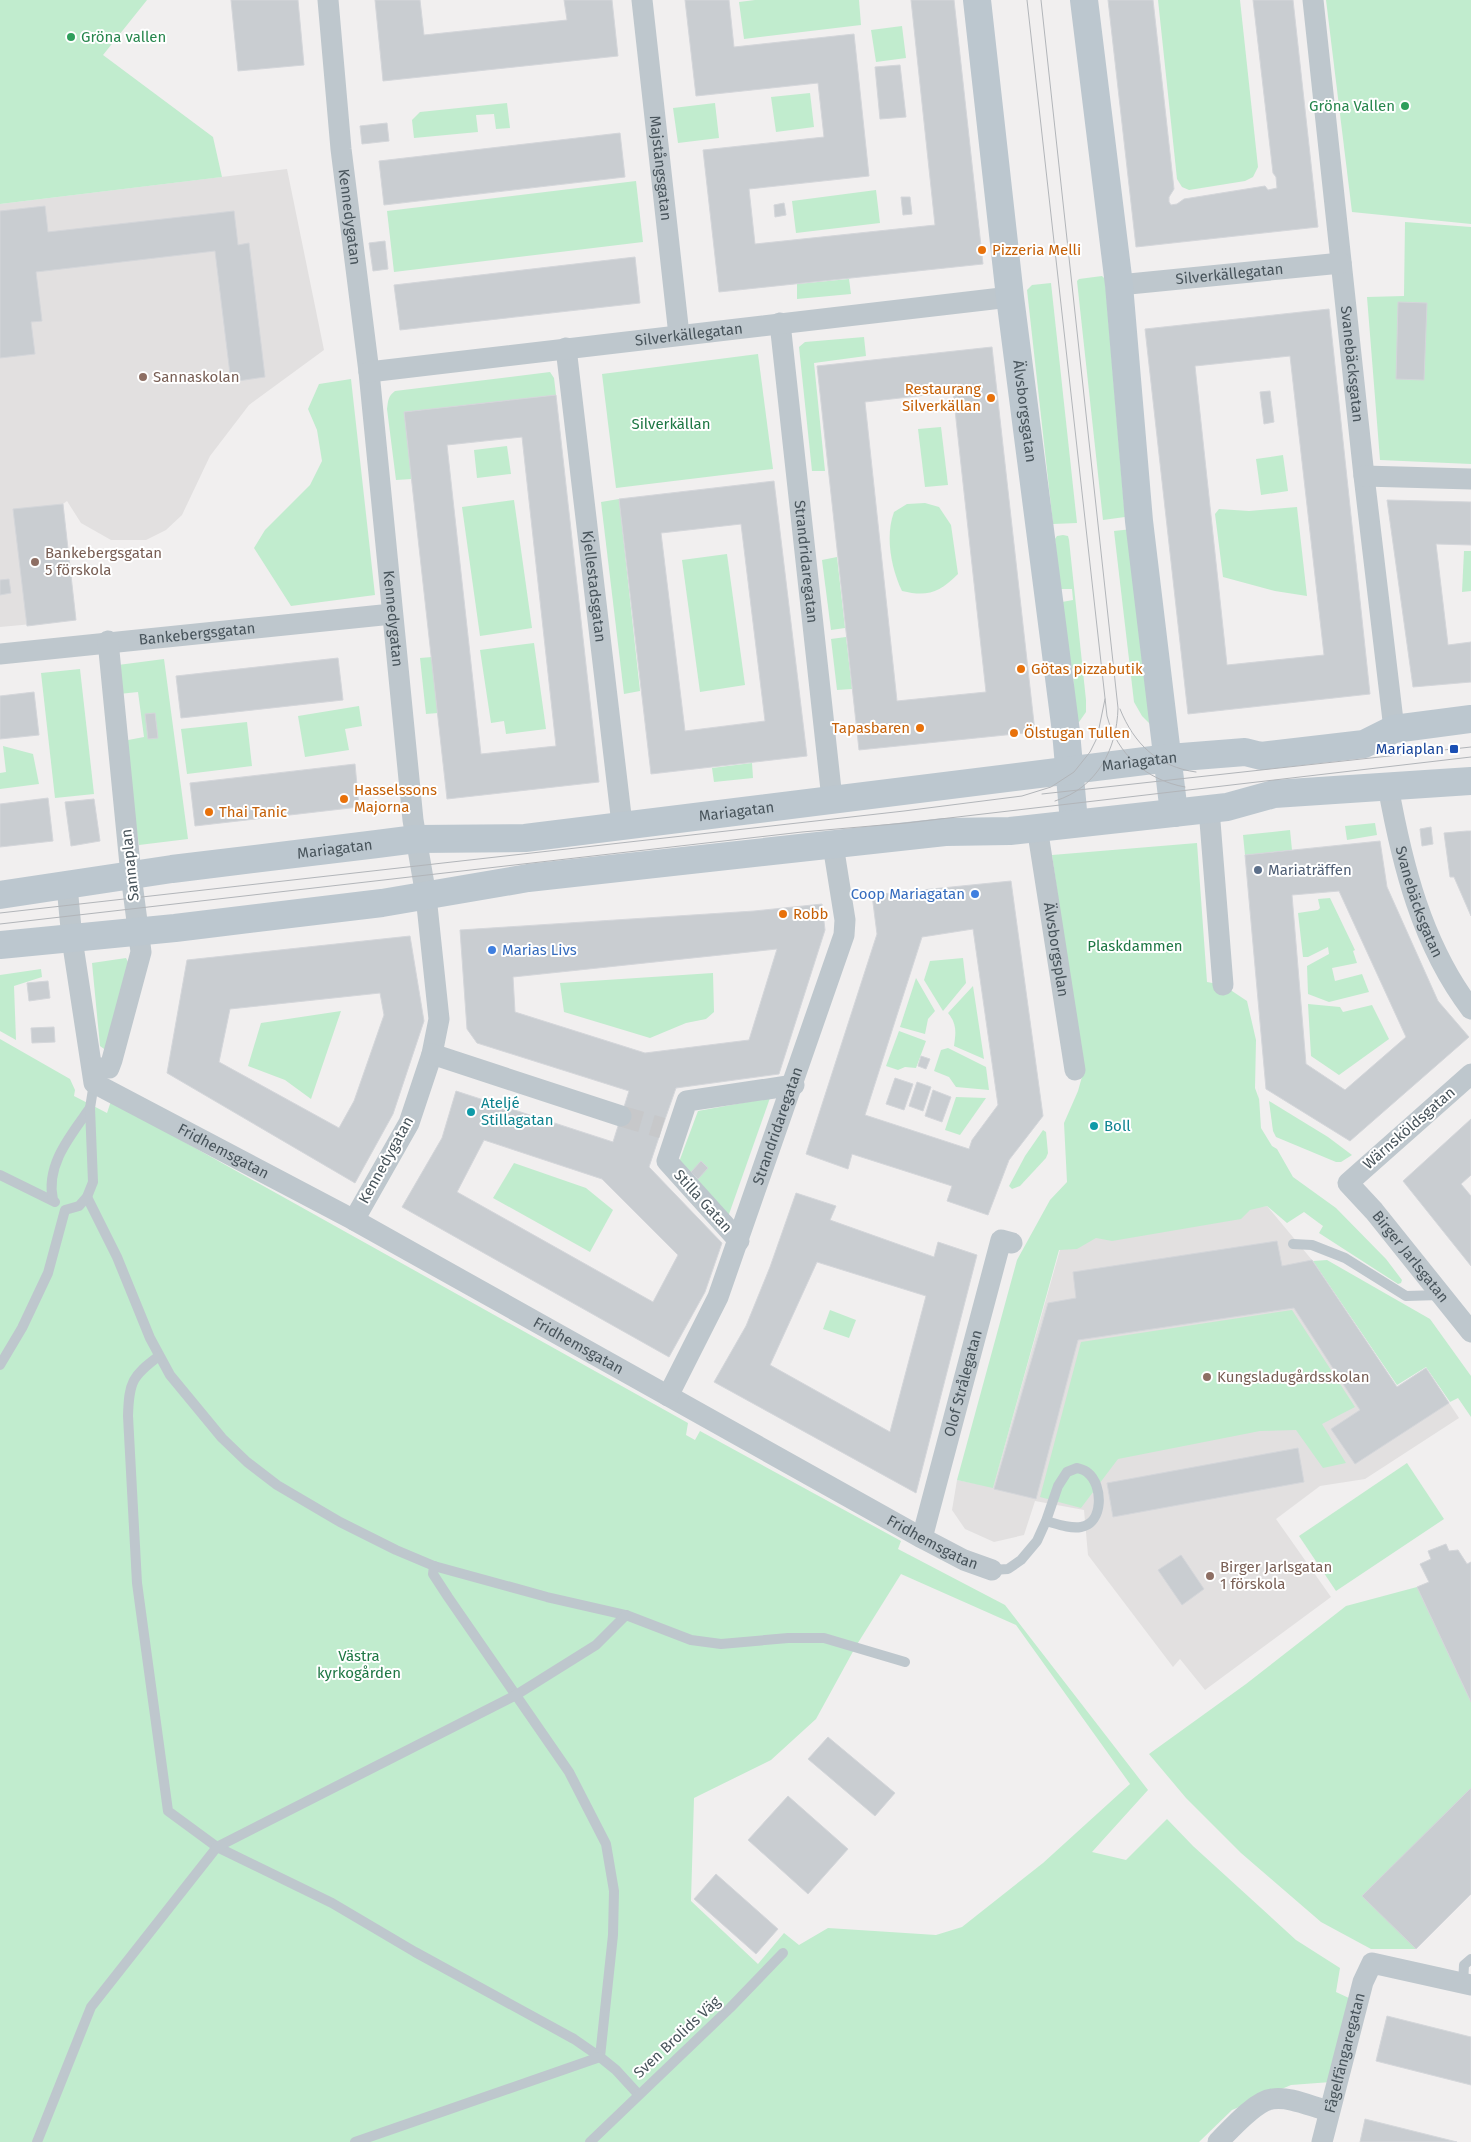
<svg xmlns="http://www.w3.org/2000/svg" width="1471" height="2142" viewBox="0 0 1471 2142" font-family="'Fira Sans',sans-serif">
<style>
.education{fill:#e2e0e0}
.green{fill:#c1ecce;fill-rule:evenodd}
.building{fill:#c9cdd1;stroke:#d4d6da;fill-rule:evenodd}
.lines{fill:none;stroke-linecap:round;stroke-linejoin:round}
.street-tunnel{stroke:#c7c8ca;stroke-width:21;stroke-dasharray:21 11;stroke-linecap:butt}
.lane{stroke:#bec7cd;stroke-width:10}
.street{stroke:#bec7cd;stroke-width:21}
.secondary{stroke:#bcc7cf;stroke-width:28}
.tram{stroke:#b2b5b9;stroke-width:1}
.leisure-dot{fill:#2e9e5b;stroke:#fff;stroke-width:2}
.food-dot{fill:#e8710a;stroke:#fff;stroke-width:2}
.education-dot{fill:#8d6e63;stroke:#fff;stroke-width:2}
.transit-dot{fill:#1a4fb4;stroke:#fff;stroke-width:2}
.service-dot{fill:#5c6f8a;stroke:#fff;stroke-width:2}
.shop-dot{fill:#3f7fe0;stroke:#fff;stroke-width:2}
.culture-dot{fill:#0f9aa8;stroke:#fff;stroke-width:2}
.labels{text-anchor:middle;stroke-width:4;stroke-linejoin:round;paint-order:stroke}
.leisure-label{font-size:15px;fill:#27864d;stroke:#fff;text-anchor:start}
.street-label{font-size:15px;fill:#48545b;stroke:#fff}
.food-label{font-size:15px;fill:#c56008;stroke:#fff;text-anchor:start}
.education-label{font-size:15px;fill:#785e54;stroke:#fff;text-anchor:start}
.park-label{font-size:15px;fill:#1e7744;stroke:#fff}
.transit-label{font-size:15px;fill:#164399;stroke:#fff;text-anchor:end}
.service-label{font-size:15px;fill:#4e5e75;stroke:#fff;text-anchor:start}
.shop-label{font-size:15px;fill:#366cbe;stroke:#fff;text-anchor:end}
.culture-label{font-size:15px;fill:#0d838f;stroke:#fff;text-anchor:start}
</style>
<rect width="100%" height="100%" fill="#f1efef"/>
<!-- education -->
<g class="education">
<path d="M287 169 324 350 249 405 210 456 182 515 166 530 146 540H111L81 523 67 501 63 504 76 620 0 627V204Z"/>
<path d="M1267 1206 1312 1260 1397 1387 1426 1368 1459 1418 1365 1479 1320 1486 1276 1519 1331 1597 1205 1690 1180 1659 1173 1667 1088 1555 1084 1510 1035 1501 1024 1535 994 1542 965 1529 952 1510 957 1480 993 1487 1065 1232Z"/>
</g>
<!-- green -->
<g class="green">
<path d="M0 0H147L103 55 213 137 222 177 0 204Z"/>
<path d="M755 0H859L861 25 744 39 739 2Z"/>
<path d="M1158 0H1240L1258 167 1253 177 1245 181 1189 190 1182 187 1177 179Z"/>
<path d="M1326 0H1471V224L1352 212Z"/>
<path d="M902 26 906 58 876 62 871 30Z"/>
<path d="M810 93 814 127 776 132 771 97Z"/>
<path d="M507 103 510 128 496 129 494 114 476 115 478 132 414 138 412 120 420 112Z"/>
<path d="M715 103 719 138 678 143 673 108Z"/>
<path d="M636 181 643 242 394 272 387 211Z"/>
<path d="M876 190 880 223 796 233 792 201Z"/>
<path d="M1405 222 1471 227V464L1380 460 1367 297 1404 296Z"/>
<path d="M1102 276 1105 279 1125 517 1103 520 1077 281 1079 279Z"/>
<path d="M849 279 851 294 797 299V284Z"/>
<path d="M1051 283 1077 523 1053 524 1027 290 1032 285Z"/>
<path d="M864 337 866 356 814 363 825 471H812L799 347 805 342Z"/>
<path d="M758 354 773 469 616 488 602 374Z"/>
<path d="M550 372 554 378 556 395 404 412 412 479 396 480 387 409C388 401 388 396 395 391Z"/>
<path d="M351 379 375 595 291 606 254 548 265 530 310 485 322 461 317 430 308 409 319 384Z"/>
<path d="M941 427 948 485 925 487 918 429Z"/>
<path d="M507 446 511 474 477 478 474 450Z"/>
<path d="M1283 455 1288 491 1261 495 1256 459Z"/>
<path d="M619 499 640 691 624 694 601 502Z"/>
<path d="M514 500 532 628 480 636 462 507Z"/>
<path d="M925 503 939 507 951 525 958 574C939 593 927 597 902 591 891 568 885 536 894 512L907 504Z"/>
<path d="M1297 507 1307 596 1275 591 1223 577 1215 514 1219 509 1249 511Z"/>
<path d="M1132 529 1151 725 1142 716 1134 702 1114 531Z"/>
<path d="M1063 535 1068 536 1069 540 1086 700V712L1079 722H1075L1073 670 1069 659 1062 602 1073 600 1072 589H1060L1055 539 1057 536Z"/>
<path d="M1464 551H1471V591L1462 592Z"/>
<path d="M727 554 745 685 700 692 682 560Z"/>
<path d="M837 557 845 628 831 630 822 560Z"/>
<path d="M846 637 852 689 837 690 831 639Z"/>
<path d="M534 643 546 729 506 734 504 721 491 723 480 650Z"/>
<path d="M432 657 438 713 426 714 420 658Z"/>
<path d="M164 659 188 839 139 845 123 741 144 737 138 692 119 694 118 665Z"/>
<path d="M80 669 94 794 55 798 41 673Z"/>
<path d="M359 706 362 726 345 729 349 750 305 757 298 716Z"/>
<path d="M247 722 252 766 187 774 181 729Z"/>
<path d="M3 746 33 754 39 784 0 789V773L6 772Z"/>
<path d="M752 763 753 778 714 782 712 768Z"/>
<path d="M1375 823 1377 835 1347 840 1345 826Z"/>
<path d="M1290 830 1292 850 1245 855 1243 835Z"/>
<path d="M1197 843 1207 982 1223 985 1247 1001 1256 1040 1255 1088 1259 1099 1258 1082 1261 1128 1272 1146 1277 1149 1293 1177 1336 1208 1386 1259 1402 1280 1401 1283 1398 1284 1319 1233 1323 1226 1304 1212 1287 1223 1267 1206 1250 1210 1241 1219 1112 1241 1096 1238 1077 1249 1059 1250 993 1488 957 1480 1017 1260 1050 1200 1067 1182 1064 1123 1078 1091 1083 1073 1052 855Z"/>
<path d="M1330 898 1355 950 1353 951 1357 963 1332 968 1335 981 1362 974 1369 992 1329 1002 1308 994 1307 966 1329 954 1328 947 1308 957H1303L1298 913 1318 910 1320 908 1318 899Z"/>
<path d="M126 958 128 962 107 1051 100 1046 92 963Z"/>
<path d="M963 958 966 983 943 1011 924 980 930 961Z"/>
<path d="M41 969 42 977 14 986 16 1040 0 1031V975Z"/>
<path d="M713 973 714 1012 706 1019 686 1023 650 1038 564 1012 560 983Z"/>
<path d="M916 978 935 1011 928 1019 925 1034 900 1027Z"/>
<path d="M973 986 984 1059 954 1046C956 1032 957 1024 948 1013Z"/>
<path d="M1308 1004 1340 1007 1343 1012 1372 1005 1389 1039 1339 1075 1311 1056Z"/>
<path d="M341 1011 311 1099 285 1080 248 1066 261 1023Z"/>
<path d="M899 1031 926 1041 916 1068 905 1067 898 1070 886 1066Z"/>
<path d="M0 1039 70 1079 75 1090 74 1096 107 1113 111 1101 688 1423 686 1435 695 1440 700 1431 901 1541 898 1549 1005 1605 1148 1790 1092 1852 1126 1860 1167 1819 1193 1846 1296 1940 1340 1968 1336 1992 1351 1999 1331 2082 1291 2085 1232 2110 1199 2142H0ZM901 1574 1016 1625 1130 1784 1043 1863 962 1927 936 1935 828 1928 799 1945 784 1933 758 1964 691 1901 694 1798 771 1760 816 1719 856 1646Z"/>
<path d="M948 1048 986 1067 989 1090 956 1087 949 1077 934 1071 941 1050Z"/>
<path d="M956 1097 986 1098 960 1135 945 1130Z"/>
<path d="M770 1098 728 1217 679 1162 698 1111Z"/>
<path d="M1269 1101 1328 1137 1352 1155 1341 1162H1336L1276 1137 1273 1131Z"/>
<path d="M1043 1130 1046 1132 1048 1153 1046 1158 1020 1186 1012 1189 1009 1186 1025 1156Z"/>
<path d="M514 1163 586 1188 613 1210 590 1252 493 1198Z"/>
<path d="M1327 1260 1430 1319 1471 1376V1417L1458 1398 1450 1402 1426 1367 1397 1385 1313 1261Z"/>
<path d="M830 1310 856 1320 849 1338 823 1329Z"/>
<path d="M1292 1310 1355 1407 1322 1424 1346 1463 1323 1468 1296 1430 1260 1431 1118 1459 1081 1508 1040 1497 1081 1342Z"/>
<path d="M1407 1463 1444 1519 1336 1591 1299 1536Z"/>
<path d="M1417 1587 1471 1702V1788L1363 1896 1416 1949H1371L1321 1922 1241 1853 1186 1798 1149 1754 1246 1684 1346 1606Z"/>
</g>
<!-- building -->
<g class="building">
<path d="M231 0H298L304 65 238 71Z"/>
<path d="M375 0H420L424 35 567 20 564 0H612L618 56 383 81Z"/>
<path d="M685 0H729L734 47 854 34 869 176 749 189 755 244 935 225 911 0H954L983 264 719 292 703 150 824 137 818 83 696 96Z"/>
<path d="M1108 0H1153L1174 189 1169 197V202L1171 205 1177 204 1184 199 1265 186 1268 190 1277 188 1276 177 1273 173 1253 0H1293L1318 227 1136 247Z"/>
<path d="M900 65 906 117 880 119 875 67Z"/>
<path d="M387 123 389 141 362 144 360 126Z"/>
<path d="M620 133 625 177 384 205 379 161Z"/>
<path d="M901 197H910L912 214 903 215Z"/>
<path d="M784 203 786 215 775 217 774 205Z"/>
<path d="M45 206 48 232 234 211 238 245 249 243 265 377 231 382 215 251 36 272 42 321 31 322 35 354 0 358V211Z"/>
<path d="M385 241 388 269 373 271 369 243Z"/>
<path d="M635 257 640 303 400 330 394 285Z"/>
<path d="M1398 302 1427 303 1424 380 1396 379Z"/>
<path d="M1329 309 1370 694 1188 714 1145 329ZM1290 356 1324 655 1227 665 1195 366Z"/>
<path d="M992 347 1035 732 859 750 817 366ZM953 392 986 692 897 701 865 402Z"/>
<path d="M1270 391 1274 422 1264 424 1260 392Z"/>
<path d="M556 395 599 782 447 799 404 412ZM522 437 556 746 481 754 447 445Z"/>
<path d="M774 481 807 756 651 774 619 499ZM741 524 765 721 685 731 661 533Z"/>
<path d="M1387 500 1471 502V545L1436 544 1448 645 1471 642V682L1413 687Z"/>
<path d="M63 504 76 620 27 626 13 509Z"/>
<path d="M9 579 11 593 0 595V580Z"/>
<path d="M338 658 343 700 181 718 176 676Z"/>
<path d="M34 692 39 735 0 739V696Z"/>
<path d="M155 713 158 738 148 739 145 714Z"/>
<path d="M355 764 359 807 195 826 190 783Z"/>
<path d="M48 798 53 841 0 847V804Z"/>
<path d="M94 799 100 841 71 846 65 802Z"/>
<path d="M1431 827 1433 844 1422 846 1420 829Z"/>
<path d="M1467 831H1471V916L1454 877H1450L1444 833Z"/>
<path d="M1380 841 1387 887 1438 1001 1469 1037 1350 1141 1266 1089 1245 855ZM1339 891 1406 1037 1345 1090 1306 1064 1292 895Z"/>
<path d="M1011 881 1043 1116 1009 1160 988 1215 947 1201 952 1186 852 1154 848 1169 806 1154 877 934 872 895ZM973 929 998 1105 972 1140 969 1149 865 1115 922 937Z"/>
<path d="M822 904 825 930 779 1074 676 1088 662 1128 649 1167 722 1243 705 1292 669 1357 402 1207 442 1138 456 1091 613 1142 629 1091 477 1043 467 1029 460 930 754 911ZM777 949 749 1040 645 1053 515 1012 513 977ZM484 1140 602 1179 678 1255 653 1302 457 1192Z"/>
<path d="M410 936 424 1021 393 1114 355 1183 167 1073 187 960ZM380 993 384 1015 354 1101 339 1128 219 1062 230 1009Z"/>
<path d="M48 981 50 998 29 1001 27 983Z"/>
<path d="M54 1027 55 1042 32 1043 31 1028Z"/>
<path d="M921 1056 930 1059 926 1069 918 1066Z"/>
<path d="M895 1078 913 1084 904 1110 886 1104Z"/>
<path d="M917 1082 931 1087 923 1111 909 1106Z"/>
<path d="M933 1090 951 1097 942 1122 925 1116Z"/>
<path d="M1471 1119V1175L1461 1184 1471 1196V1266L1403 1181Z"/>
<path d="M701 1161 708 1168 698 1179 691 1172Z"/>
<path d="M796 1193 836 1206 830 1220 934 1257 938 1242 977 1255 916 1493 714 1382 746 1326 770 1267ZM817 1262 926 1296 890 1432 770 1365Z"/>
<path d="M1277 1241 1282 1266 1312 1260 1397 1387 1426 1368 1449 1403 1355 1464 1331 1429 1360 1410 1294 1308 1078 1340 1036 1499 994 1489 1048 1303 1076 1298 1073 1272Z"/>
<path d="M1298 1448 1304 1482 1113 1517 1107 1483Z"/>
<path d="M1446 1544 1449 1551 1458 1550 1467 1564 1471 1562V1702L1417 1587 1429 1582 1420 1564 1431 1559 1428 1551Z"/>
<path d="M1181 1555 1204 1589 1182 1605 1158 1570Z"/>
<path d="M828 1737 895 1793 875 1816 808 1759Z"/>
<path d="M1471 1788V1894L1416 1949 1362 1896Z"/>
<path d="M788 1796 848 1849 808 1894 748 1840Z"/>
<path d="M716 1874 778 1929 756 1954 694 1899Z"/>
<path d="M1387 2016 1471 2037V2085L1376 2061Z"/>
<path d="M1365 2119 1457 2142H1360Z"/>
</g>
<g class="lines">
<!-- street-tunnel -->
<path class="street-tunnel" d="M621 1116 662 1128"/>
<!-- lane -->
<g class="lane">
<path d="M0 1175 55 1202"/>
<path d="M87 1197 117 1257 150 1338 170 1375 222 1438 247 1462 277 1485 340 1522 396 1550 434 1566 547 1597 626 1615 691 1640 721 1644 788 1638H824L905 1662"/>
<path d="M53 1200C45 1165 71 1135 90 1108"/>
<path d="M1293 1244 1312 1245 1345 1258 1406 1296 1440 1295"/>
<path d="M159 1356C132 1376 129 1382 128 1416L137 1583 168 1811 217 1847 332 1903 415 1952 574 2039 600 2057"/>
<path d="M0 1365 22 1328 48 1273 65 1210 79 1206 87 1197 93 1182 90 1108 94 1083"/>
<path d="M434 1566 433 1574 448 1597 569 1772 606 1844 614 1891 613 1935 600 2057 616 2070 638 2094"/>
<path d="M992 1570 1008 1569 1021 1560 1037 1541 1046 1521 1058 1486 1067 1472 1077 1468C1080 1469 1085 1470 1088 1473 1103 1485 1104 1523 1081 1527 1070 1529 1057 1524 1046 1521"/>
<path d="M1463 1984 1464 1965 1471 1959"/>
<path d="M37 2142 91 2007 217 1847 516 1695 596 1645 626 1615"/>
<path d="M355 2142 600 2057"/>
<path d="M590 2142 730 2008 783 1953"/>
</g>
<!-- street -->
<g class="street">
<path id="s1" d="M328 0 341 149 369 372 413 820 426 896 439 1019 432 1054 409 1123 354 1220"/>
<path id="s2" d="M642 0 679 335"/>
<path id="s3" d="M1313 0 1364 476 1394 729"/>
<path id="s4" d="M1119 285 1341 263"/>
<path id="s5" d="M780 323 832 799"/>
<path id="s6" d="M566 348 622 824"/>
<path id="s7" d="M369 372 1010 297"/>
<path d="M1364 476 1471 479"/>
<path id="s8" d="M0 654 392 614"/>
<path id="s9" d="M1388 786C1402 864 1422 945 1471 1009"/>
<path d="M1209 809 1223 985"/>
<path id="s10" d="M1037 827 1075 1070"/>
<path id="s11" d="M67 886 72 939 94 1083 354 1220 922 1538 964 1560 992 1570"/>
<path d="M432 1054 621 1116"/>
<path d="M93 1068H109L112 1060 141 952 131 875 108 641"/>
<path id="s12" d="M1471 1074 1348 1183 1374 1211 1471 1332"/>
<path d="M739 1241 667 1161 687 1101 794 1085"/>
<path id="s13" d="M668 1396 718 1297 844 935 845 920 833 845"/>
<path id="s14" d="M922 1538 1001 1240 1012 1243"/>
<path d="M1218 2142C1230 2130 1255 2101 1272 2099 1290 2096 1312 2107 1329 2111"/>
<path id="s15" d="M1322 2142 1363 1982 1372 1963 1471 1985"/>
</g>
<!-- secondary -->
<g class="secondary">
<path id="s16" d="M977 0 1010 297 1066 732 1074 822"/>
<path d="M1084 0 1119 285 1139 521 1174 813"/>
<path id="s17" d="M0 895 172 869 377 844 416 839 525 838 1169 758 1245 752 1261 756 1364 744 1394 729 1471 719"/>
<path d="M0 945 175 928 382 903 528 878 945 832 1010 831 1209 809 1227 807 1274 794 1471 781"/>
</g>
<!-- tram -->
<g class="tram">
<path d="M1027 0 1107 716C1117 754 1146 780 1185 787"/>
<path d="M1041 0 1118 708C1117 749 1097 788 1055 801"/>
<path d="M1120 709C1134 744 1158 767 1196 772"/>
<path d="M1042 794 1471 747"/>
<path d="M0 913 904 811 1022 796 1051 787 1074 772 1090 752 1097 738 1105 699"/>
<path d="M0 924 802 832 906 823 1471 757"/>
</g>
</g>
<!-- markers -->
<g class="leisure-dot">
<circle cx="71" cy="37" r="5"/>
<circle cx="1405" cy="106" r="5"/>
</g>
<g class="food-dot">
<circle cx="982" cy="250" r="5"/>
<circle cx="991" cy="398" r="5"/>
<circle cx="1021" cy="669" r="5"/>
<circle cx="920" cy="728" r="5"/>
<circle cx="1014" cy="733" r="5"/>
<circle cx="344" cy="799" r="5"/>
<circle cx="209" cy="812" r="5"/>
<circle cx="783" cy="914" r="5"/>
</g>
<g class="education-dot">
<circle cx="143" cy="377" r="5"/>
<circle cx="35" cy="562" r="5"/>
<circle cx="1207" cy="1377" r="5"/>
<circle cx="1210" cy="1576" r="5"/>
</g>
<rect class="transit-dot" x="1449" y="744" width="10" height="10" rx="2.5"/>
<circle class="service-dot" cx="1258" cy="870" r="5"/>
<g class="shop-dot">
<circle cx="975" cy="894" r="5"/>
<circle cx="492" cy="950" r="5"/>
</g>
<g class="culture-dot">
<circle cx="471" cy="1112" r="5"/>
<circle cx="1094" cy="1126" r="5"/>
</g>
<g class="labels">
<!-- leisure labels -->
<g class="leisure-label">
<text x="81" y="42">Gröna vallen</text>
<text x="1395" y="111" text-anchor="end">Gröna Vallen</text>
</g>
<!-- street labels -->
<g class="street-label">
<text dy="5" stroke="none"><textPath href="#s2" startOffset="169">Majstångsgatan</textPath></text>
<text dy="5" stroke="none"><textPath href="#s1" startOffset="218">Kennedygatan</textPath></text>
<text dy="5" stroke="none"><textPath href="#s4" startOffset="111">Silverkällegatan</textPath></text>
<text dy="5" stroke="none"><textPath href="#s7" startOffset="322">Silverkällegatan</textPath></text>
<text dy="5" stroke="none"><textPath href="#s3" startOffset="366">Svanebäcksgatan</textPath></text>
<text dy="5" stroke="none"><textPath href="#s16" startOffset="414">Älvsborgsgatan</textPath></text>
<text dy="5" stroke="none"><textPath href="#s5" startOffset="240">Strandridaregatan</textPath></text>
<text dy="5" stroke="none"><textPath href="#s6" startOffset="240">Kjellestadsgatan</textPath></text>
<text dy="5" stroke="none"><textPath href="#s1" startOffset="622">Kennedygatan</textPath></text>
<text dy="5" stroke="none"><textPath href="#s8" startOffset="198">Bankebergsgatan</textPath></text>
<text dy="5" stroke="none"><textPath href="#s17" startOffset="1148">Mariagatan</textPath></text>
<text dy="5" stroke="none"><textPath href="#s17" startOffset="742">Mariagatan</textPath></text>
<text dy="5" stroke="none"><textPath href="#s17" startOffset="338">Mariagatan</textPath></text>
<text transform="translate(130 865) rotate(-96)" y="5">Sannaplan</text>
<text dy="5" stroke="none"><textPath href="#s9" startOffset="120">Svanebäcksgatan</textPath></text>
<text dy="5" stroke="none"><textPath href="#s10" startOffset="124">Älvsborgsplan</textPath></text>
<text dy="5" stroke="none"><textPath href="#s13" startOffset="292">Strandridaregatan</textPath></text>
<text transform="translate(1409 1128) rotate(-41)" y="5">Wärnsköldsgatan</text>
<text dy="5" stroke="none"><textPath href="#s11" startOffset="345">Fridhemsgatan</textPath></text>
<text transform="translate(386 1160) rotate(-61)" y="5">Kennedygatan</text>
<text transform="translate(703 1201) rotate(48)" y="5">Stilla Gatan</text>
<text dy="5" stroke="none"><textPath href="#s12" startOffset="261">Birger Jarlsgatan</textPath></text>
<text dy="5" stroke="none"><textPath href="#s11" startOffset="750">Fridhemsgatan</textPath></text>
<text dy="5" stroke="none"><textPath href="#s14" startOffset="160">Olof Strålegatan</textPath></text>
<text dy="5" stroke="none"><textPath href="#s11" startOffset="1155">Fridhemsgatan</textPath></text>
<text transform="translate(677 2037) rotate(-43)" y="5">Sven Brolids Väg</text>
<text dy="5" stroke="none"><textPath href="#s15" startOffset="92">Fågelfängaregatan</textPath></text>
</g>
<!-- food labels -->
<g class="food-label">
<text x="992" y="255">Pizzeria Melli</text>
<text x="981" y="394" text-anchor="end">Restaurang<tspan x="981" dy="17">Silverkällan</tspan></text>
<text x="1031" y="674">Götas pizzabutik</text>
<text x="910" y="733" text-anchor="end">Tapasbaren</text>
<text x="1024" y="738">Ölstugan Tullen</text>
<text x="354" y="795">Hasselssons<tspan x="354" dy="17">Majorna</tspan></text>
<text x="219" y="817">Thai Tanic</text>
<text x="793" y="919">Robb</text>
</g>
<!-- education labels -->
<g class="education-label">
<text x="153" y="382">Sannaskolan</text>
<text x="45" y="558">Bankebergsgatan<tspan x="45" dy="17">5 förskola</tspan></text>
<text x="1217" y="1382">Kungsladugårdsskolan</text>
<text x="1220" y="1572">Birger Jarlsgatan<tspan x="1220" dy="17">1 förskola</tspan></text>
</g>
<!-- park labels -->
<g class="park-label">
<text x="671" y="429">Silverkällan</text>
<text x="1135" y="951">Plaskdammen</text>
<text x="359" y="1661">Västra<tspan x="359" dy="17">kyrkogården</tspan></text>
</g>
<!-- transit labels -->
<g class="transit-label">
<text x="1444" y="754">Mariaplan</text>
</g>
<!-- service labels -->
<g class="service-label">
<text x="1268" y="875">Mariaträffen</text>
</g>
<!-- shop labels -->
<g class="shop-label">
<text x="965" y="899">Coop Mariagatan</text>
<text x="502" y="955" text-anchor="start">Marias Livs</text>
</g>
<!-- culture labels -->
<g class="culture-label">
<text x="481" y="1108">Ateljé<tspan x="481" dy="17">Stillagatan</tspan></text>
<text x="1104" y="1131">Boll</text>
</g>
</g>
</svg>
